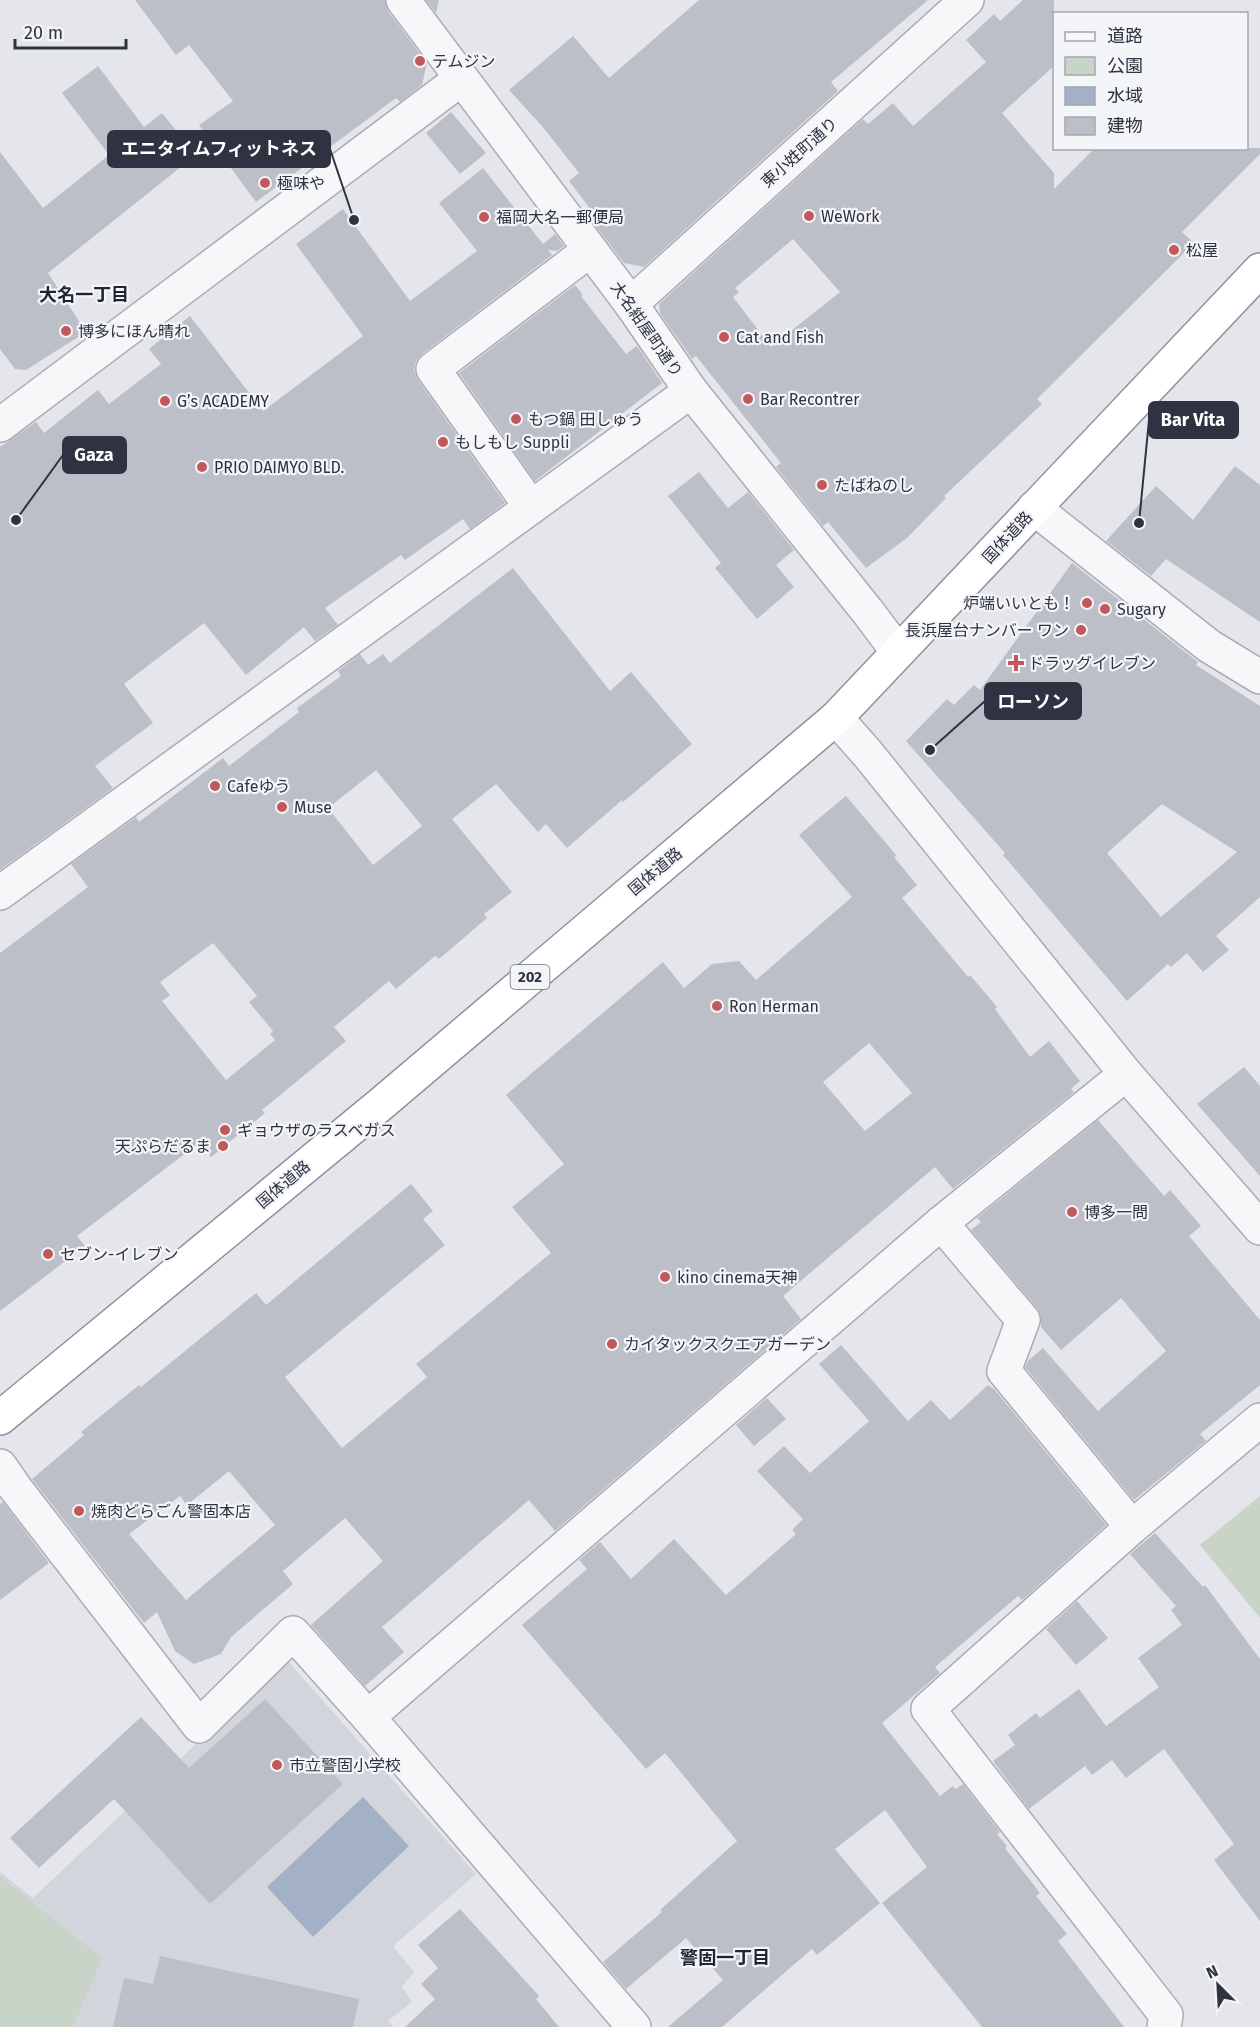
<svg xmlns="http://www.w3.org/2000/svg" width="1260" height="2027" viewBox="0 0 1260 2027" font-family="'Fira Sans','Noto Sans JP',sans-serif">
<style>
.built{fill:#d3d5dc}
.green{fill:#c8d4c7}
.water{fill:#a4b0c6}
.building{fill:#bcbfc7;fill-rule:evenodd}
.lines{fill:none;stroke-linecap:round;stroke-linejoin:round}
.minor-casing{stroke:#aaacb5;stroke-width:36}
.highway-casing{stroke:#8d92a0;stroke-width:36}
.minor{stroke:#f7f7f9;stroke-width:33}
.highway{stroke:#fff;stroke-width:33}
.poi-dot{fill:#c0595b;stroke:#f4f5f8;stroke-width:2}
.labels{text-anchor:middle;stroke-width:4.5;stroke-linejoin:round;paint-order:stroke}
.shield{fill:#f4f5f8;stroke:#696c78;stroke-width:1.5}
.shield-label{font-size:15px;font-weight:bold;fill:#2e3241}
.poi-label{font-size:16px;fill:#2e3241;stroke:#f4f5f8;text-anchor:start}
.street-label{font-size:16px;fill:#2e3241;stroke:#f4f5f8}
.neighbourhood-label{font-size:18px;font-weight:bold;fill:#202433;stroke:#f4f5f8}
.leader{fill:none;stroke:#2e3241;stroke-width:2}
.callout-dot{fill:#2e3241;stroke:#f4f5f8;stroke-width:2}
.callout{fill:#2e3241;stroke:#2e3241;stroke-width:2}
.callout-label{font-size:18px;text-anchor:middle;font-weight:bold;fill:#fff}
</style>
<rect width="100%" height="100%" fill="#e5e6eb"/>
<!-- built -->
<path class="built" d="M286 1659 476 1874 393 1946 414 1972 402 1987 412 2002 388 2021 394 2027H0V1872L33 1898Z"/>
<!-- green -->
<g class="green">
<path d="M1260 1496V1618L1200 1545Z"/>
<path d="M0 1877 102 1958 73 2027H0Z"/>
</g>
<!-- water -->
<path class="water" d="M363 1797 409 1846 313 1937 267 1887Z"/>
<!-- building -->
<g class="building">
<path d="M135 0H385L388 11 427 63 422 85 400 102 396 98 256 202 199 125 233 101 189 45 176 55Z"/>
<path d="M426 0H439L436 13Z"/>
<path d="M699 0H928L831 82 838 91 644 267 624 263 585 212 589 207 569 181 579 173 542 126 509 90 573 36 609 78Z"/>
<path d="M1023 0H1054V66L1002 113 1054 173V189L1095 148H1260V154L1182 232 1194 243 1037 399 1042 404 944 496 946 498 907 538 866 568 828 522 823 526 776 467 781 463 696 356 692 359 660 313 659 304 863 119 868 124 893 103 913 126 986 62 966 40 994 14 1000 21ZM793 239 840 292 771 347 733 297 739 292 735 288Z"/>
<path d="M98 66 144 127 162 113 196 155 48 273 86 332 26 370 15 369 0 349V152L43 208 109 155 62 93Z"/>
<path d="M451 112 486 153 460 174 426 133Z"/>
<path d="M483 168 543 244 555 234 564 246 557 251 548 250 552 255 422 354 416 361 414 370 418 380 505 503 470 529 463 519 405 560 401 555 325 608 338 625 315 641 304 627 246 675 204 623 124 684 153 723 95 766 113 788 0 870V447L36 422 44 433 98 390 109 404 161 364 149 349 190 316 263 411 363 336 296 244 343 209 410 301 477 251 439 203Z"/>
<path d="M575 285 583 295 581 296 626 354 637 346 662 383 535 481 459 373Z"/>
<path d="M1235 466 1260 485V622L1166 559 1151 576 1106 541 1156 486 1193 520Z"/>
<path d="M699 472 728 508 748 492 794 550 776 565 794 587 757 619 715 568 721 563 668 496Z"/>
<path d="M1072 563 1198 662 1196 665 1260 706V897L1216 936 1229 950 1203 972 1187 953 1171 967 1168 964 1127 1001 1003 855 1005 853 906 741 947 699 954 705 974 685 980 690ZM1162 804 1237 852 1161 917 1107 853Z"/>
<path d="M513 568 610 691 631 672 692 744 623 802 622 800 567 848 546 824 538 832 496 784 452 819 512 892 484 914 487 918 439 959 435 956 396 989 389 981 334 1027 346 1041 262 1110 265 1113 211 1157 199 1143 77 1236 85 1246 0 1311V953L88 887 71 864 136 817 139 822 223 758 229 766 299 712 297 708 341 676 338 671 360 654 368 665 383 654 390 663ZM376 770 422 826 373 865 328 808ZM213 943 257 996 249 1002 273 1031 270 1034 275 1040 226 1080 162 1001 170 995 160 982Z"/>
<path d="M846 796 897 856 894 857 917 885 902 898 968 977 970 975 997 1007 995 1009 1030 1057 1049 1041 1080 1081 1071 1089 1074 1092 953 1189 935 1167 783 1296 801 1319 555 1531 529 1500 382 1627 404 1652 365 1686 311 1625 383 1561 345 1518 283 1571 293 1584 231 1637 221 1654 194 1664 175 1651 157 1612 144 1623 32 1479 84 1435 81 1432 139 1385 141 1387 256 1293 266 1305 411 1184 433 1211 423 1219 445 1245 285 1377 342 1448 427 1377 416 1364 551 1253 512 1207 564 1164 506 1095 663 962 684 988 712 964 739 961 756 980 852 897 799 835ZM869 1043 912 1093 865 1131 823 1082ZM229 1471 275 1525 186 1600 129 1534 180 1496 187 1505Z"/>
<path d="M1244 1067 1260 1086V1176L1197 1104Z"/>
<path d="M1098 1120 1164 1196 1170 1190 1201 1226 1189 1236 1260 1320V1385L1200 1434 1206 1441 1134 1500 1025 1367 1028 1361 1043 1348 1098 1411 1166 1351 1121 1298 1061 1350 1041 1327V1316L1037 1308 971 1230 981 1222 977 1218Z"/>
<path d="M841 1345 908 1421 931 1400 950 1420 988 1385 995 1390 1106 1525 1022 1600 1018 1596 935 1667 940 1673 882 1723 940 1796 953 1786 956 1789 963 1784 1000 1832 997 1834 1007 1846 1005 1848 1040 1893 1036 1896 1067 1934 1058 1941 1124 2027H982L882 1903 927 1867 885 1810 835 1849 880 1903 817 1955 812 1949 722 2027H668L723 1980 686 1938 626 1989 603 1962 662 1912 660 1910 737 1841 665 1753 646 1769 522 1625 587 1569 579 1560 600 1542 631 1579 674 1539 726 1595 796 1534 792 1530 803 1519 757 1471 784 1446 810 1473 869 1421 819 1364Z"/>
<path d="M767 1398 786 1419 754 1446 736 1425Z"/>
<path d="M3 1502 49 1563 0 1600V1504Z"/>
<path d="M1155 1533 1203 1587 1205 1585 1260 1659V1921L1214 1860 1234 1844 1164 1749 1126 1778 1112 1760 1092 1775 1085 1766 1029 1809 993 1761 1015 1745 1008 1735 1036 1713 1040 1718 1079 1689 1106 1726 1159 1687 1138 1658 1182 1625 1171 1610 1176 1606 1130 1554Z"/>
<path d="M1077 1601 1108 1638 1076 1665 1046 1629Z"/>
<path d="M265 1699 343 1784 210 1904 114 1799 39 1868 10 1838 141 1717 189 1768Z"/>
<path d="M460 1909 539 1996 536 1999 559 2027H405L435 1999 421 1984 438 1968 418 1945Z"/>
<path d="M160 1956 359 1999 353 2027H113L124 1978 153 1984Z"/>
</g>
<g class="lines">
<!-- minor casing -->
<g class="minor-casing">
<g id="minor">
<path d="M403 0 631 304 691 391 868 612 898 652"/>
<path d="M631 304 967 0"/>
<path d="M0 425 461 79"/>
<path d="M531 507 433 369 590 250"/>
<path d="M1034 508 1209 646 1260 677"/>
<path d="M836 718 867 753 1126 1074 1260 1228"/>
<path d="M0 893 691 391"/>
<path d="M941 1223 1023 1320 1004 1371 1132 1527 1260 1420"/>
<path d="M0 1466 16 1489 199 1726 293 1633 368 1717 634 2027"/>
<path d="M1132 1527 928 1709 1166 2015 1164 2027"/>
<path d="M368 1717 941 1223 1126 1074"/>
</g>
</g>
<!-- highway casing -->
<g class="highway-casing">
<path id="highway" d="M0 1418 381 1104 836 718 1260 270"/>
</g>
<!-- minor -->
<use href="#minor" class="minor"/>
<!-- highway -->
<use href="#highway" class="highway"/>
</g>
<!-- markers -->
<g class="poi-dot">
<circle cx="420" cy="61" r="6"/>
<circle cx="265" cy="183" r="6"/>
<circle cx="809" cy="216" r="6"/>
<circle cx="484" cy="217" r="6"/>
<circle cx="1174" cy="250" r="6"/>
<circle cx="66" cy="331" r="6"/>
<circle cx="724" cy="337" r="6"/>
<circle cx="748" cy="399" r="6"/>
<circle cx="165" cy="401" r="6"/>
<circle cx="516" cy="419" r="6"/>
<circle cx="443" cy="442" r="6"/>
<circle cx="202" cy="467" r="6"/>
<circle cx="822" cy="485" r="6"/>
<circle cx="1087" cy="603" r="6"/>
<circle cx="1105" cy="609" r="6"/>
<circle cx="1081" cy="630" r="6"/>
<path d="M1013 654h6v6h6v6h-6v6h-6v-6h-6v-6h6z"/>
<circle cx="215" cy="786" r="6"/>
<circle cx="282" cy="807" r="6"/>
<circle cx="717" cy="1006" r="6"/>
<circle cx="225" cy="1130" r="6"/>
<circle cx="223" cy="1146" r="6"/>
<circle cx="1072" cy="1212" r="6"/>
<circle cx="48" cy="1254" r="6"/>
<circle cx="665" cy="1277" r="6"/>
<circle cx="612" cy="1344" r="6"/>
<circle cx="79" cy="1511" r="6"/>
<circle cx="277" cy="1765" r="6"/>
</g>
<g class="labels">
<!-- shield labels -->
<rect class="shield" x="510.5" y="965" width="39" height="24" rx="4.5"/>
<g class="shield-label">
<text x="530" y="982">202</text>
</g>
<!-- poi labels -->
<g class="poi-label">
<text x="432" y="67">テムジン</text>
<text x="277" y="189">極味や</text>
<text x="821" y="222">WeWork</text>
<text x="496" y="223">福岡大名一郵便局</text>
<text x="1186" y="256">松屋</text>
<text x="78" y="337">博多にほん晴れ</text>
<text x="736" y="343">Cat and Fish</text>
<text x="760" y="405">Bar Recontrer</text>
<text x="177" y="407">G’s ACADEMY</text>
<text x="528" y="425">もつ鍋 田しゅう</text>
<text x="455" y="448">もしもし Suppli</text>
<text x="214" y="473">PRIO DAIMYO BLD.</text>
<text x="834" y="491">たばねのし</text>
<text x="1075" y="609" text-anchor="end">炉端いいとも！</text>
<text x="1117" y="615">Sugary</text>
<text x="1069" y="636" text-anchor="end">長浜屋台ナンバー ワン</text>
<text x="1028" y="669">ドラッグイレブン</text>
<text x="227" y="792">Cafeゆう</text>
<text x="294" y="813">Muse</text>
<text x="729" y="1012">Ron Herman</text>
<text x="237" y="1136">ギョウザのラスベガス</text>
<text x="211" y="1152" text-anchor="end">天ぷらだるま</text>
<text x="1084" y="1218">博多一問</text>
<text x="60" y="1260">セブン-イレブン</text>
<text x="677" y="1283">kino cinema天神</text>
<text x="624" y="1350">カイタックスクエアガーデン</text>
<text x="91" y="1517">焼肉どらごん警固本店</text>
<text x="289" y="1771">市立警固小学校</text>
</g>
<!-- street labels -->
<g class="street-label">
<text transform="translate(799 152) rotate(-42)" y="6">東小姓町通り</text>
<text transform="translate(647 329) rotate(55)" y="6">大名紺屋町通り</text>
<text transform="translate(1007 537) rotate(-47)" y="6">国体道路</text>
<text transform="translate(655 871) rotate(-40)" y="6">国体道路</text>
<text transform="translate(283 1184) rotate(-40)" y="6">国体道路</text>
</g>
<!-- neighbourhood labels -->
<g class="neighbourhood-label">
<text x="84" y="301">大名一丁目</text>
<text x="725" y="1964">警固一丁目</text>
</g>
</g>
<!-- callouts -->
<path class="leader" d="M354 220L330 149M1139 523L1149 420M16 520L63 455M930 750L985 701"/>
<g class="callout-dot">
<circle cx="354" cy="220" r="6"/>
<circle cx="1139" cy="523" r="6"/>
<circle cx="16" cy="520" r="6"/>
<circle cx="930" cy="750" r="6"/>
</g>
<g class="callout">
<rect x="108" y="131" width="222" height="36" rx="6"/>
<rect x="1149" y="402" width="89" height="36" rx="6"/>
<rect x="63" y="437" width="63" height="36" rx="6"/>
<rect x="985" y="683" width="96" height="36" rx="6"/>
</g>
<g class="callout-label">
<text x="219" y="155">エニタイムフィットネス</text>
<text x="1193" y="426">Bar Vita</text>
<text x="94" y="461">Gaza</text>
<text x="1033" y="708">ローソン</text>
</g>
<!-- legend -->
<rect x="1053" y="12" width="195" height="138" fill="#f4f5f8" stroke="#a5a7af" stroke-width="1.5"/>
<rect x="1065" y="32" width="30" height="9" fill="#f7f7f9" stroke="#a5a7af" stroke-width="1.5"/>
<text x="1107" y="42" font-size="18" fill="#2e3241">道路</text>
<rect x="1065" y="57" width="30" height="18" fill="#c8d4c7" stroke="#a5a7af" stroke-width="1.5"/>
<text x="1107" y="72" font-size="18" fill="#2e3241">公園</text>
<rect x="1065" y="87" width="30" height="18" fill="#a4b0c6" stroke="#a5a7af" stroke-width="1.5"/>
<text x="1107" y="102" font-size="18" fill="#2e3241">水域</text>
<rect x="1065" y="117" width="30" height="18" fill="#bcbfc7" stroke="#a5a7af" stroke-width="1.5"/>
<text x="1107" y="132" font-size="18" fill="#2e3241">建物</text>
<!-- north arrow -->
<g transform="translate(1218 1985) rotate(336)" stroke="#f4f5f8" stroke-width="4.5" paint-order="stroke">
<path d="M0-4.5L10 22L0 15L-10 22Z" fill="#2e3241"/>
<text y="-9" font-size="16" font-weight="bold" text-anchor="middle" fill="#2e3241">N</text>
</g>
<!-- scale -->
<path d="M15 39v9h111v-9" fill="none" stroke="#2e3241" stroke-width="3"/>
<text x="24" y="39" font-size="18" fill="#2e3241" stroke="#f4f5f8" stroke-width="4.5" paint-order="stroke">20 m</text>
</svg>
